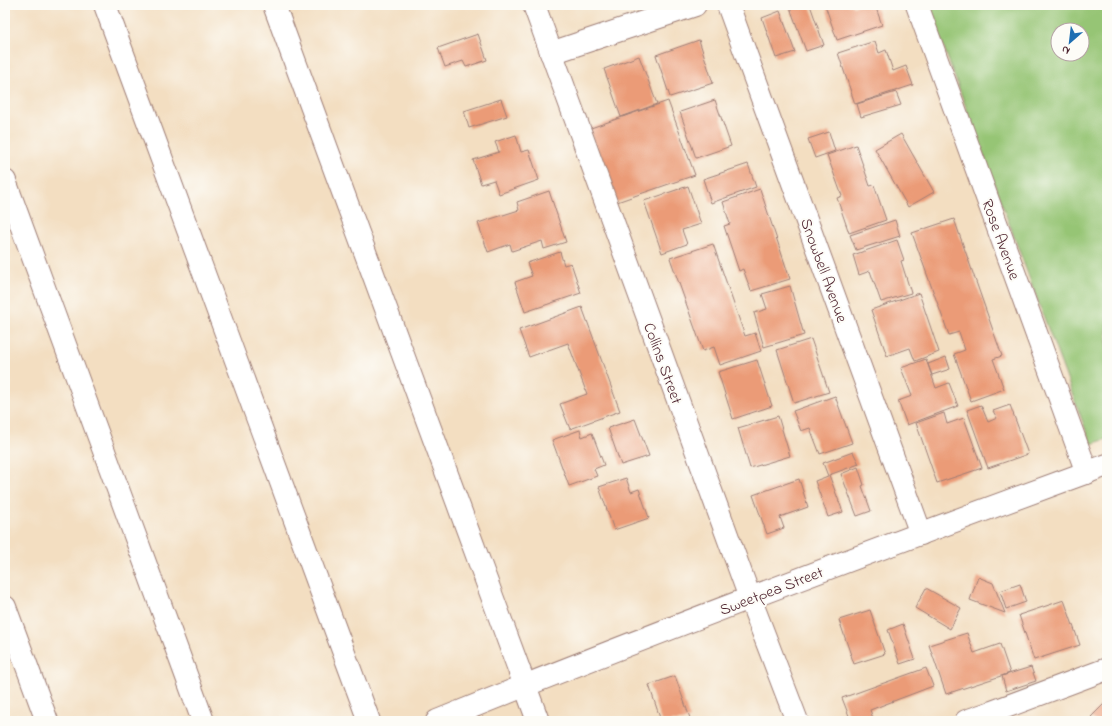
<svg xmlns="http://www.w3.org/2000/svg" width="1112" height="726" viewBox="0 0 1112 726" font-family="'Indie Flower',sans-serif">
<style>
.green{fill:#96c575;stroke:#707250;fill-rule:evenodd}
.building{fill:#eb9b77}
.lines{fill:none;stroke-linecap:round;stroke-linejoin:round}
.street-casing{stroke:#9e7e76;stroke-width:24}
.street{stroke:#fff;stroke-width:22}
.labels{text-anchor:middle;stroke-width:4;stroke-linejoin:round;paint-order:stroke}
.street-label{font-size:16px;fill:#4a1f2b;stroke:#fdfcf7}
</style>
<rect width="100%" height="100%" fill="#fdfcf7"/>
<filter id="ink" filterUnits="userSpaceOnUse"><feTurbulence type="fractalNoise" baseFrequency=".025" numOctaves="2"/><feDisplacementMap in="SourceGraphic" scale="8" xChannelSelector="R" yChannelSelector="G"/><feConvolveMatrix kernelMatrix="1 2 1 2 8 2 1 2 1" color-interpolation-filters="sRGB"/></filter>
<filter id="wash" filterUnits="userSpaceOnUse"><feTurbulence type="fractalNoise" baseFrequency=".012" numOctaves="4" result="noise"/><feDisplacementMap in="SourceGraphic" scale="16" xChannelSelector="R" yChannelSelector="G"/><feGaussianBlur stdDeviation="0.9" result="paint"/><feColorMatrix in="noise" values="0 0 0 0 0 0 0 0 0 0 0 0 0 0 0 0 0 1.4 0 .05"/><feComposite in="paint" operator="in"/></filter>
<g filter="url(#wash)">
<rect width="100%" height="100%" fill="#f3dec1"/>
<!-- green -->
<path class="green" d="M928 5H1107V439L1091 444ZM1058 30H1082V54H1058Z"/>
<g id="blocks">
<!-- building -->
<g class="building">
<path d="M789 5H810L824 45 806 51Z"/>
<path d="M825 5H852L853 7 858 5H875L882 25 837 40Z"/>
<path d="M780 11 795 52 776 58 762 18Z"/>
<path d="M478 34 487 60 466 67 463 61 445 67 438 48Z"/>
<path d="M699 40 713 83 670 97 656 55Z"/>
<path d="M875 41 879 53 886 50 893 71 906 66 913 85 855 104 838 53Z"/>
<path d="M639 56 657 104 621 117 604 69Z"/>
<path d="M896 92 901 105 861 117 857 104Z"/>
<path d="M501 99 507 116 469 128 464 111Z"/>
<path d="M715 100 731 146 696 158 680 112Z"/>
<path d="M668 101 695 175 614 203 588 129Z"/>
<path d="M829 132 835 151 815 158 808 139Z"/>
<path d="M901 134 934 192 908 207 875 149Z"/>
<path d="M516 135 521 152 529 150 539 180 499 194 494 180 481 184 473 160 499 152 495 142Z"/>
<path d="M856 145 870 186 874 185 886 220 849 233 837 198 842 196 827 155Z"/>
<path d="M748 164 756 187 711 203 703 179Z"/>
<path d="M688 186 701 224 682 230 687 244 662 253 644 201Z"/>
<path d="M760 189 790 279 751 291 743 269 739 271 724 226 730 224 723 202Z"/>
<path d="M549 191 566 242 544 249 542 241 512 251 510 244 488 252 478 223 519 210 517 202Z"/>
<path d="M954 219 1002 356 993 359 1004 389 971 401 954 354 965 350 959 332 949 335 912 233Z"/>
<path d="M895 220 900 236 856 250 850 235Z"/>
<path d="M897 240 904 260 901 261 911 293 881 302 870 271 859 275 853 255Z"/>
<path d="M713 244 745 336 755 333 761 351 720 365 714 347 703 351 670 258Z"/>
<path d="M560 252 564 265 571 263 581 293 525 312 515 282 532 276 527 263Z"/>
<path d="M790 286 804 335 764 347 754 313 767 309 762 294Z"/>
<path d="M919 293 939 352 915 361 910 348 887 356 871 310Z"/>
<path d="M582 307 620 411 570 429 560 404 587 394 568 343 529 357 519 330Z"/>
<path d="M811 339 829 392 794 403 777 350Z"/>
<path d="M946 357 950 369 932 375 928 364Z"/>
<path d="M926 359 936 388 949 383 958 406 907 425 898 401 912 396 901 368Z"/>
<path d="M757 360 772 406 733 419 718 372Z"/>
<path d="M835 396 852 443 820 454 810 428 801 431 793 411Z"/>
<path d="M981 405 988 422 997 418 993 411 1010 405 1028 454 988 468 967 410Z"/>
<path d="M944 413 947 424 964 418 982 468 937 483 916 423Z"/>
<path d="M778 416 790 456 750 468 738 428Z"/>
<path d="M635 419 649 456 621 465 608 428Z"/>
<path d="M580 430 582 437 592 433 604 465 594 469 597 476 569 486 552 440Z"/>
<path d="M853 452 859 464 829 475 843 512 828 517 815 481 828 476 823 463Z"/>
<path d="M858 467 864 485 862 486 871 511 857 516 841 474Z"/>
<path d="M626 478 631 492 639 489 649 518 614 530 599 487Z"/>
<path d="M799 479 808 507 780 517 784 528 767 534 753 495Z"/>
<path d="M978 577 993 583 1005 613 970 600Z"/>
<path d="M1020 584 1026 602 1006 609 1000 591Z"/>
<path d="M926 588 961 608 950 629 915 608Z"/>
<path d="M1064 600 1080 645 1034 660 1019 615Z"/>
<path d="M870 610 885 654 854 664 839 620Z"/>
<path d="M903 624 915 659 900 664 888 630Z"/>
<path d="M967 633 974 653 1000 644 1010 673 946 694 929 645Z"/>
<path d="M1031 667 1036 681 1006 691 1002 676Z"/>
<path d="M926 668 933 686 870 710 874 721H851L842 698Z"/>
<path d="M675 676 690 718 682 721H661L649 685Z"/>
<path d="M1105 703 1107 705V721H1095L1091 717Z"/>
</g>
</g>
</g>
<g filter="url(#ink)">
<use href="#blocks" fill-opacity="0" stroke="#9e7e76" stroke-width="1"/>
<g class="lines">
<!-- street casing -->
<g class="street-casing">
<g id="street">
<path d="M105 5 369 721"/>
<path d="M274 5 538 721"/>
<path d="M534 5 750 598 797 721"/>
<path d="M728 5 921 534"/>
<path d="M917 5 1087 473"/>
<path d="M551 53 695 5"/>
<path d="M5 181 203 721"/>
<path d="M5 607 47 721"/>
<path d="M437 721C658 631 882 547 1107 465"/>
<path d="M966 721 992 712 1107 669"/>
</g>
</g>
<!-- street -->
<use href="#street" class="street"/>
</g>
</g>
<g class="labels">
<!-- street labels -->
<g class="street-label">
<text transform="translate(1002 239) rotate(70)" y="6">Rose Avenue</text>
<text transform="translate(825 270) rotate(70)" y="6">Snowbell Avenue</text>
<text transform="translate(664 363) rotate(70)" y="6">Collins Street</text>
<text transform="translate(771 590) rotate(-21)" y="6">Sweetpea Street</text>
</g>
</g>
<!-- margin -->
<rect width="1112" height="726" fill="none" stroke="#fdfcf7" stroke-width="20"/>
<!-- north arrow -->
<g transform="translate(1070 42) rotate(208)"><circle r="19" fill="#fdfcf7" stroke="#b5a4a5"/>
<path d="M0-3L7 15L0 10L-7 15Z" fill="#1f6fb2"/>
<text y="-6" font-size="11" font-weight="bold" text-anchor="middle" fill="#4a1f2b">N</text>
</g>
</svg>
